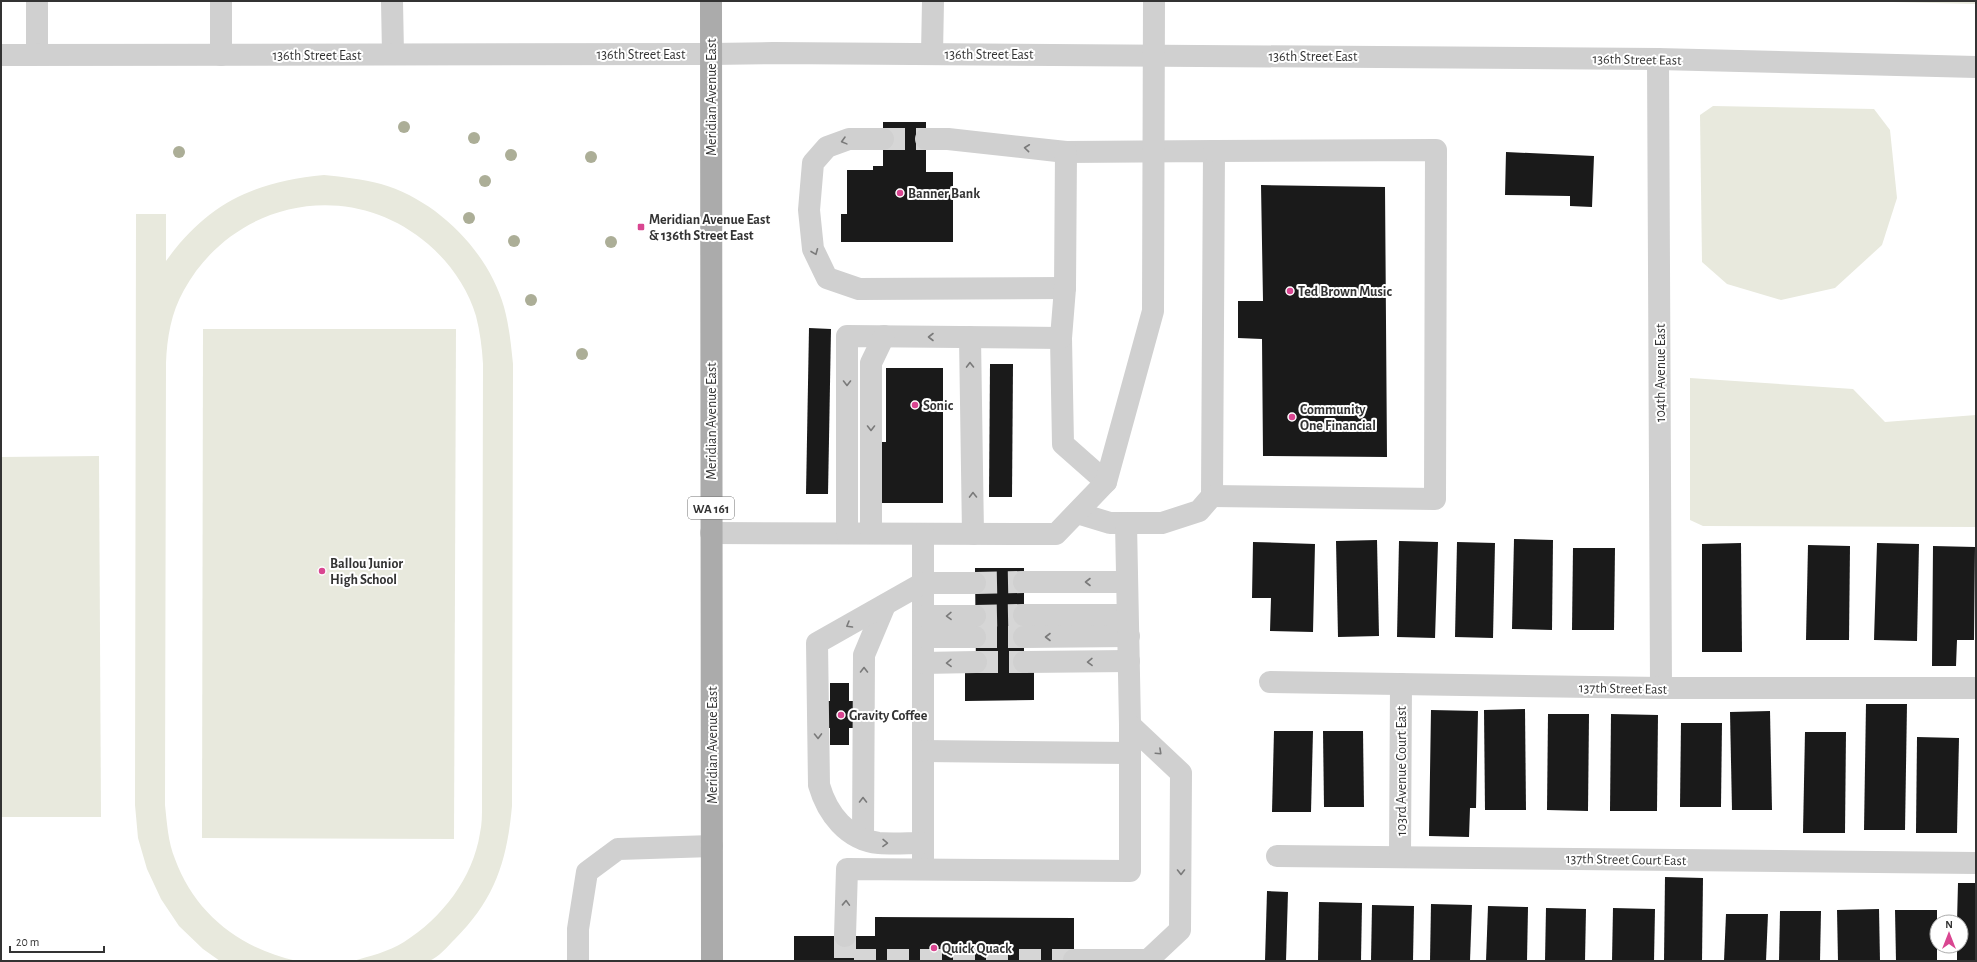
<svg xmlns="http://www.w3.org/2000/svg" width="1977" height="962" viewBox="0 0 1977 962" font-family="'Alegreya Sans',sans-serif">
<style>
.green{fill:#e8e9dd}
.building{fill:#1a1a1a}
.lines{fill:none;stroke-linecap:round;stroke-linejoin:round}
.minor-tunnel{stroke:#d6d6d6;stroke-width:22;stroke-dasharray:22 11;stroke-linecap:butt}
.minor{stroke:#d0d0d0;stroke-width:22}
.major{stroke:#ababab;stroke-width:22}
.tree{fill:#acae97}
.oneway{stroke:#7a7a7a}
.poi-dot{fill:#d94691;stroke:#fff;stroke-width:1.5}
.labels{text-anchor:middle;stroke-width:4;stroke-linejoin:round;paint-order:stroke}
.shield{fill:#fff;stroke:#707070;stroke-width:1}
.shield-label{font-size:13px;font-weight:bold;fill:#333}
.street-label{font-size:14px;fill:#333;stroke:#fff}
.poi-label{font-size:14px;font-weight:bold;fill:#333;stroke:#fff;text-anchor:start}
</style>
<rect width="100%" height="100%" fill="#fff"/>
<!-- green -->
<g class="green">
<path d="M1850 1H1976V4Z"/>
<path d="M1713 106 1874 109 1890 130 1897 198 1882 245 1835 288 1781 300 1727 284 1702 262 1700 115Z"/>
<path d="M324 175C344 177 362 179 381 184 437 200 488 251 504 307 509 325 511 344 513 364L512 806C507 861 495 899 455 939 447 947 439 957 429 961 421 962 366 961 353 961 370 956 388 952 404 942 442 918 473 878 480 833 482 824 482 815 482 806L483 364C482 347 480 332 476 316 468 288 449 262 428 244 349 176 233 201 184 290 171 313 167 338 166 363L165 805C167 823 168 842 175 859 195 914 241 949 297 961H220L203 949 179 926 161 899 147 869 138 838 135 805 136 214H166V261C208 203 254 182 324 175Z"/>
<path d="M203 329H456L454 839 202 838Z"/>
<path d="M1690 378 1853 389 1885 422 1976 415V527L1703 526 1690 520Z"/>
<path d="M99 456 101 817H1V457Z"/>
</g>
<!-- building -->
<g class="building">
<path d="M883 122H926V172H953V242H841V214H847V170H873V166H883Z"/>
<path d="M1506 152 1594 156 1592 207 1570 206V196L1505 195Z"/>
<path d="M1261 185 1385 187 1387 457 1263 456 1262 339 1238 338V301H1263Z"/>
<path d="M809 328 831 329 828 494H806Z"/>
<path d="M990 364H1013L1012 497H989Z"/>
<path d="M886 368H943V503H882V492H871V442H886Z"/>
<path d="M1514 539 1553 540 1552 630 1512 629Z"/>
<path d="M1377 540 1379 636 1338 637 1336 541Z"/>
<path d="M1399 541 1438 542 1435 638 1397 637Z"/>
<path d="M1253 542 1315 544 1313 632 1270 631 1271 598H1252Z"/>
<path d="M1457 542 1495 543 1493 638 1455 637Z"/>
<path d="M1741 543 1742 652H1702V544Z"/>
<path d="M1877 543 1919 544 1917 641 1874 640Z"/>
<path d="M1808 545 1850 546 1849 640H1806Z"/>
<path d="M1933 546 1975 547 1974 640H1957L1956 666H1932Z"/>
<path d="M1573 548H1615L1614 630H1572Z"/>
<path d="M975 568H1024V671H1034V700L965 701V671H976Z"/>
<path d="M830 683H849V701H862V728H849V745H830V728H820V701H830Z"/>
<path d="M1866 704H1907L1905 830H1864Z"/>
<path d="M1525 709 1526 810H1485L1484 710Z"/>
<path d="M1431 710 1478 711 1476 808H1470L1469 837 1429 836Z"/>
<path d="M1770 711 1772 810H1732L1730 712Z"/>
<path d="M1548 714H1589L1588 811 1547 810Z"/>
<path d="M1611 714 1658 715 1657 811H1610Z"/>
<path d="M1681 723H1722L1721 807H1680Z"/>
<path d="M1274 731H1313L1311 812H1272Z"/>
<path d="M1323 731H1363L1364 807H1324Z"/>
<path d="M1805 732H1846L1845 833H1803Z"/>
<path d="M1917 737 1959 738 1957 833H1916Z"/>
<path d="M1665 877 1703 878 1702 961H1664Z"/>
<path d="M1958 883H1976V961H1957V946H1961V922H1957Z"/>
<path d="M1267 891 1288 892 1286 961H1265Z"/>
<path d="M1319 902 1362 903 1361 961H1318Z"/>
<path d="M1431 904 1472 905 1470 961H1430Z"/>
<path d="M1372 905 1414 906 1413 961H1371Z"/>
<path d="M1488 906 1528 907 1527 961H1486Z"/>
<path d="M1546 908 1586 909 1585 961H1545Z"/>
<path d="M1613 908 1655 909 1654 961H1612Z"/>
<path d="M1879 909 1880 961H1838L1837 910Z"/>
<path d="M1895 910H1937V961H1896Z"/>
<path d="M1780 911H1821L1820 961H1779Z"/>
<path d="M1726 914H1768L1766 961H1724Z"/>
<path d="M875 917 1074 918V961H794V936H875Z"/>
</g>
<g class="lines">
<!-- minor-tunnel -->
<g class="minor-tunnel">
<path d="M883 139H926"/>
<path d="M975 583 1024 582"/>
<path d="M975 616 1024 615"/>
<path d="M975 637H1024"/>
<path d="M976 662H1024"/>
<path d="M845 936V960H1074"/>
</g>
<!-- minor -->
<g class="minor">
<path d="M392 1 393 54"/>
<path d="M37 54V1"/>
<path d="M932 54 933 1"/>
<path d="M1 55 711 54 773 53 1658 59 1976 67"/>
<path d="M221 55V1"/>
<path d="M1658 59 1661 688"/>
<path d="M883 139H849L827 147 813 163 809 210 813 249 827 278 859 289 1065 288"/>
<path d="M926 139H948L1066 152 1214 151 1212 496 1199 511 1162 523H1110L1077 513"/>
<path d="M970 337 973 534"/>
<path d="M1061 338 1063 444 1106 482"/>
<path d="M1212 496 1435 499 1436 150 1214 151"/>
<path d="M711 533 1056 534 1106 482 1153 311 1154 1"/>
<path d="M847 533V336L1061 338 1065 288 1066 152"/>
<path d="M871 533V363L884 336"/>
<path d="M923 534V859"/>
<path d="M1024 582H1127"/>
<path d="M1024 615H1127"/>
<path d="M923 616H975"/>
<path d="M923 637H975"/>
<path d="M1024 637 1129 636"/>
<path d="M1024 662 1129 661"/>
<path d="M923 663 976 662"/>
<path d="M1270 682 1661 688H1976"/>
<path d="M923 751 1130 753"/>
<path d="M863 839 864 655 885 605"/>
<path d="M923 843C908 843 893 844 879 843 847 840 827 813 819 785L817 643 923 583H975"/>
<path d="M1277 856 1976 863"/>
<path d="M1400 857 1401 684"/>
<path d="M845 936 847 869 1130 871V725L1126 523"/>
<path d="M1074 960H1148L1180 930 1181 773 1130 725"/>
<path d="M578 961V929L587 872 618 849 712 846"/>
</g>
<!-- major -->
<path class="major" d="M711 1 712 961"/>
</g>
<!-- trees -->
<g class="tree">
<circle cx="404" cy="127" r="6"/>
<circle cx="474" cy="138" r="6"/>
<circle cx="179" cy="152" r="6"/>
<circle cx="511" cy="155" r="6"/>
<circle cx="591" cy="157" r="6"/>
<circle cx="485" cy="181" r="6"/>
<circle cx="469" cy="218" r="6"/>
<circle cx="514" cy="241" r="6"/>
<circle cx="611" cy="242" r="6"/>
<circle cx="531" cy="300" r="6"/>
<circle cx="582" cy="354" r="6"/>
</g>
<!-- one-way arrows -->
<defs><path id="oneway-chevron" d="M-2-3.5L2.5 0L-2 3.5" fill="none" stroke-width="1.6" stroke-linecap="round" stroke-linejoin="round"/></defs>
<g class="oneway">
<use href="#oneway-chevron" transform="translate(844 141) rotate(165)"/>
<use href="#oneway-chevron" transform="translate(1027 148) rotate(-174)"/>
<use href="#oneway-chevron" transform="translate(815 252) rotate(68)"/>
<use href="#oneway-chevron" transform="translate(931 337) rotate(-180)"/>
<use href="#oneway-chevron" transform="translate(970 365) rotate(-91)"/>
<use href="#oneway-chevron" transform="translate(847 383) rotate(90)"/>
<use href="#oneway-chevron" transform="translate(871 428) rotate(90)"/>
<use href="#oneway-chevron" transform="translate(973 495) rotate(-91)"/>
<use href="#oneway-chevron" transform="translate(1088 582) rotate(180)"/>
<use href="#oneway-chevron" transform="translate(949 616) rotate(179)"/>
<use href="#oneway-chevron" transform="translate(849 625) rotate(150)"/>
<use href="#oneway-chevron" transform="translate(1048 637) rotate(180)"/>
<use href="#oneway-chevron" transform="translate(1090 662) rotate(179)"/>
<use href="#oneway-chevron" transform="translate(949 663) rotate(179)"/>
<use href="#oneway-chevron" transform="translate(864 670) rotate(-90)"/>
<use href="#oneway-chevron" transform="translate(818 736) rotate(89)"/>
<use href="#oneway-chevron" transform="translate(1159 752) rotate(43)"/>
<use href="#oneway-chevron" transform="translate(863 800) rotate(-90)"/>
<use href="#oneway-chevron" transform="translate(885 843) rotate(1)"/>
<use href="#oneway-chevron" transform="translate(1181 872) rotate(90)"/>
<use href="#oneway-chevron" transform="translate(846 903) rotate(-88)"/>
</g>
<!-- markers -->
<g class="poi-dot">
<circle cx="900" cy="193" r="4"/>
<rect x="637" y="223" width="8" height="8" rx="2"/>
<circle cx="1290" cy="291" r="4"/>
<circle cx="915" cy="405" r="4"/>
<circle cx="1292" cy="417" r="4"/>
<circle cx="322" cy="571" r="4"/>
<circle cx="841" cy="715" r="4"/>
<circle cx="934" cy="948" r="4"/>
</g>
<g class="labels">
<!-- shield labels -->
<rect class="shield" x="688" y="497" width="46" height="22" rx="3"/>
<g class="shield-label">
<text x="711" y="513">WA 161</text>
</g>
<!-- street labels -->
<g class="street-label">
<text x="641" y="59">136th Street East</text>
<text x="989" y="59">136th Street East</text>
<text x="317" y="60">136th Street East</text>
<text x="1313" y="61">136th Street East</text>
<text transform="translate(1637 59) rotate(1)" y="5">136th Street East</text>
<text transform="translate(711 97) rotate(-90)" y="5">Meridian Avenue East</text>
<text transform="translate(1660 373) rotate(-90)" y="5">104th Avenue East</text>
<text transform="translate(711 421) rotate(-90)" y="5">Meridian Avenue East</text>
<text transform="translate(1623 688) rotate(1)" y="5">137th Street East</text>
<text transform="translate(712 745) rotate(-90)" y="5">Meridian Avenue East</text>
<text transform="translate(1401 771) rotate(-90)" y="5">103rd Avenue Court East</text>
<text transform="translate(1626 859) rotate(1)" y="5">137th Street Court East</text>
</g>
<!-- poi labels -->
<g class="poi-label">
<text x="908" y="198">Banner Bank</text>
<text x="649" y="224">Meridian Avenue East<tspan x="649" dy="16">&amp; 136th Street East</tspan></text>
<text x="1298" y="296">Ted Brown Music</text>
<text x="923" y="410">Sonic</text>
<text x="1300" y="414">Community<tspan x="1300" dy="16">One Financial</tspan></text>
<text x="330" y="568">Ballou Junior<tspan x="330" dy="16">High School</tspan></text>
<text x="849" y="720">Gravity Coffee</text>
<text x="942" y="953">Quick Quack</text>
</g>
</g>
<!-- border -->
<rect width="1977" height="962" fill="none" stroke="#333333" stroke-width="4"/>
<!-- north arrow -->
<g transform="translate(1949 934)"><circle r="19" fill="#ffffff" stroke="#adadad"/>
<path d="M0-3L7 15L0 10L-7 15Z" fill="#d94691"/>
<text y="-6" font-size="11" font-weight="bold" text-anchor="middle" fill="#333333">N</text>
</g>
<!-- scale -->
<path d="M10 946v6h94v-6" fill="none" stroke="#333333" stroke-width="2"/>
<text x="16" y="946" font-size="12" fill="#333333" stroke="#ffffff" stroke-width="3" paint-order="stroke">20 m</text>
</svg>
